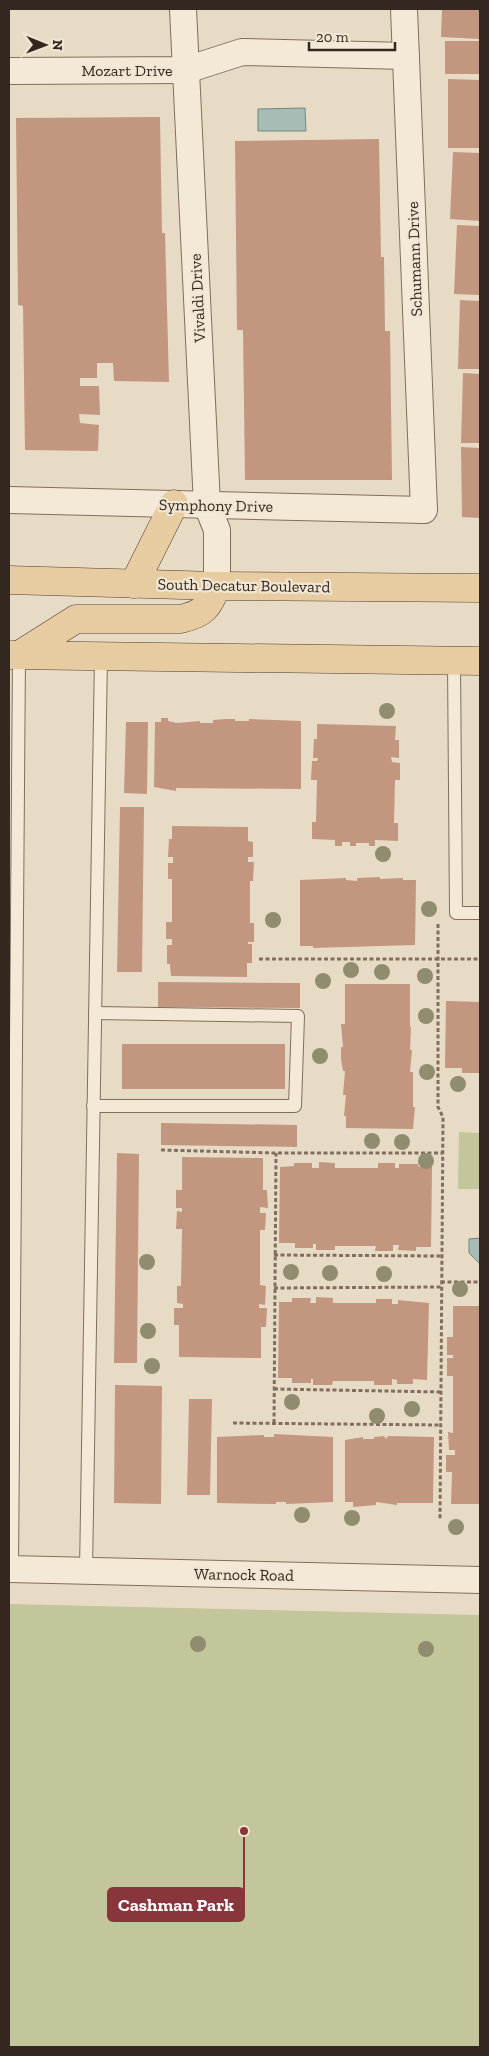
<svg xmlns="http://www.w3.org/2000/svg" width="489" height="2056" viewBox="0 0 489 2056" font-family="'Zilla Slab',serif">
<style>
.green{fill:#c3c59a}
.water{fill:#a6bcb4;stroke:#6e8980}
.building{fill:#c2967f}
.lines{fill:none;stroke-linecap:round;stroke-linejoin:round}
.lane-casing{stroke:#816e5d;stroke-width:14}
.street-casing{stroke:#816e5d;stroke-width:28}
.primary-casing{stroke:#4f3d31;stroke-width:29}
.path{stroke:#816e5d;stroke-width:3;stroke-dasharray:4 2.5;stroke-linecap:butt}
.lane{stroke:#f4e9d7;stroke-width:12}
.street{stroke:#f4e9d7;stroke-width:26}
.primary{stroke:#e7cca1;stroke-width:28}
.tree{fill:#8f8c6f}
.labels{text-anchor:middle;stroke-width:4.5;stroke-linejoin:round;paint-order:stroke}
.street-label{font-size:16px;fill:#33271f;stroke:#f1e6d3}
.leader{fill:none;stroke:#88353b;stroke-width:2}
.callout-dot{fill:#88353b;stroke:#f1e6d3;stroke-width:2}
.callout{fill:#88353b;stroke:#88353b;stroke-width:2}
.callout-label{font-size:18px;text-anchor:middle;font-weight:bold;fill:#fff}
</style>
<rect width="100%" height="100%" fill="#e8dbc5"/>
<!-- green -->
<g class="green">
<path d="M459 1132 480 1133V1189H458Z"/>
<path d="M9 1604 480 1615V2047H9Z"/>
</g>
<!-- water -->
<g class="water">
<path d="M305 108 306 131H258V109Z"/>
<path d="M480 1238V1264L469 1253V1239Z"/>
</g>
<!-- building -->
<g class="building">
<path d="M442 9H480V39L441 37Z"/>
<rect x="445" y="41" width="35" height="33"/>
<path d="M448 79 480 80V148H448Z"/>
<path d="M160 117 162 233H165L169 382 114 381 113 363H97V378H80V386H99L100 415 79 414 80 423 99 425 98 451 25 450 23 306 18 305 16 118Z"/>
<path d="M379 139 381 257H384L385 331H390L392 480H245L243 330H237L235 141Z"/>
<path d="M453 152 480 153V221L450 219Z"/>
<path d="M457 225 480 226V295L454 294Z"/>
<path d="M460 300 480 301V369H458Z"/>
<path d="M463 373 480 374V443H461Z"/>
<path d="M461 447 480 448V518L462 517Z"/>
<path d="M161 718H168V721L177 723 200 721V723H213V720L226 719H235V721H249V719L301 721V789L176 788V791L154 787 155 722H161Z"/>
<path d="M126 722H148L147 794 124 793Z"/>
<path d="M317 724 396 726 395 740H399V758L391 757 392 762 400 763V780H395L394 823H398V841L375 840V846H369V843H356V846H350V842H342V846H335V840L312 839V822H316L317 780H311L312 761H317L318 758H313L314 739H317Z"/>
<path d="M120 807H144L142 972H117Z"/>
<path d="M172 826 248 827V841L253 842V857H248V862H254L253 881H250V923H254V942H248V944H252V963H247V977L171 976 170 964H167V945H172V939H166V922H172V879H168V863H173V857H168L169 839H172Z"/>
<path d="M380 877V879L403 878V880H416L415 945 313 948V946H300V880L346 878V880L357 881V878Z"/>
<path d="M158 982 300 983V1008L158 1007Z"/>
<path d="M345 984H410V1027H411L410 1050H412L410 1072H413V1107H415L413 1129 346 1128V1116H344L346 1095H343L345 1071H343L341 1059V1047H343L341 1024H345Z"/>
<path d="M446 1001 480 1002V1073H462V1068H445Z"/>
<rect x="122" y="1044" width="163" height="45"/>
<path d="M161 1123 297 1125V1147L161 1145Z"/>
<path d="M117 1153 139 1154 137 1363H114Z"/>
<path d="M182 1157 263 1158V1190H267L268 1208 260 1207V1213H266L265 1230H260V1285L266 1286 265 1305 259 1304V1308H267L266 1327H261V1358L179 1357V1325H174V1308H183V1304L177 1303V1286H181L182 1229H176L177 1211 182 1212V1208H176V1190H182Z"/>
<path d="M319 1162 335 1163V1168H378V1163H395V1168H399V1164H418L419 1167H432L431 1247H416V1251L398 1250 399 1245H393V1251H375L376 1246H335V1250H316V1244H313V1248H295V1243H279L280 1167 294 1166V1163H312V1168H319Z"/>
<path d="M316 1297 333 1298V1303H376V1299H392V1304H398V1300L429 1303 427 1380 413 1379V1384H397V1380L392 1379V1385H374V1381H333L332 1385H313V1379H311V1383H292V1378H278L279 1302H292V1298H311L310 1303H316Z"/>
<path d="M453 1306H480V1504H451L452 1472H446V1455H455V1450H449L448 1432 453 1433V1376H447V1358H453V1355H447V1337H453Z"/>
<path d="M115 1385 162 1386 161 1504 114 1503Z"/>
<path d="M189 1399H212L210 1495H187Z"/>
<path d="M274 1434 333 1437V1502L286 1504V1502H276V1504L217 1503V1437L264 1435V1437H274Z"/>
<path d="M384 1436 386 1439 388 1436 434 1437 433 1503H397V1505L376 1502V1505L353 1507V1502H345V1440L363 1437V1439H374V1437Z"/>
</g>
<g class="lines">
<!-- lane casing -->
<g class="lane-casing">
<g id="lane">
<path d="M454 661 456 913H480"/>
<path d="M93 1106H295L298 1016 95 1013"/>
<path d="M12 1569 19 655"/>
<path d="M86 1571 101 656"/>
</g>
</g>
<!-- street casing -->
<g class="street-casing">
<g id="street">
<path d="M183 9 207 505 217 530V586"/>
<path d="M9 71 186 70 242 52 406 56"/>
<path d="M9 500 424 510 404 9"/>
<path d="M9 1569 480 1580"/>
</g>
</g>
<!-- primary casing -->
<g class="primary-casing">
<g id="primary">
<path d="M9 580 217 586 480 588"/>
<path d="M134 584 174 504"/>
<path d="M9 655 480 661"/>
<path d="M19 655 76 619H181C205 613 207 608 217 586"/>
</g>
</g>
<!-- path -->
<g class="path">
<path d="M438 924V1107L443 1117 440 1520"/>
<path d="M259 959H480"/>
<path d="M161 1150 276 1153H443"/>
<path d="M274 1255 442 1256"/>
<path d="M441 1282H480"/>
<path d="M274 1288 441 1287"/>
<path d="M274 1389 441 1392"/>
<path d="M233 1423 440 1425"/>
<path d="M274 1423 276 1153"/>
</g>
<!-- lane -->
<use href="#lane" class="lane"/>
<!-- street -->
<use href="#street" class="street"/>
<!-- primary -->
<use href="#primary" class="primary"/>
</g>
<!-- trees -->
<g class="tree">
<circle cx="387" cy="711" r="8"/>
<circle cx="383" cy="854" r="8"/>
<circle cx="429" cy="909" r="8"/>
<circle cx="273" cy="920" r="8"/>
<circle cx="351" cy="970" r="8"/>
<circle cx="382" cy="972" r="8"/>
<circle cx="425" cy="976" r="8"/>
<circle cx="323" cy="981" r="8"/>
<circle cx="426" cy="1016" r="8"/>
<circle cx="320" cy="1056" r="8"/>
<circle cx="427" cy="1072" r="8"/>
<circle cx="458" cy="1084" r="8"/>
<circle cx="372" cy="1141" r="8"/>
<circle cx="402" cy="1142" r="8"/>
<circle cx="426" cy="1161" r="8"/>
<circle cx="147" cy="1262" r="8"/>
<circle cx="291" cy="1272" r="8"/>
<circle cx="330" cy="1273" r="8"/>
<circle cx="384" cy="1274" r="8"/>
<circle cx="460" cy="1289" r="8"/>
<circle cx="148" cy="1331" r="8"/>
<circle cx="152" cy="1366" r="8"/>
<circle cx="292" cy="1402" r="8"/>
<circle cx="412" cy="1409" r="8"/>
<circle cx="377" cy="1416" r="8"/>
<circle cx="302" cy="1515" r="8"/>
<circle cx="352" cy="1518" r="8"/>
<circle cx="456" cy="1527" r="8"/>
<circle cx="198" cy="1644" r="8"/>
<circle cx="426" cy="1649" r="8"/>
</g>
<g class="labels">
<!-- street labels -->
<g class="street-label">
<text x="127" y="76">Mozart Drive</text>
<text transform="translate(414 259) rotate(-92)" y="6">Schumann Drive</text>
<text transform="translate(197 298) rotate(-93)" y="6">Vivaldi Drive</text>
<text transform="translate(216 505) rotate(1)" y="6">Symphony Drive</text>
<text transform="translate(244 585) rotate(1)" y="6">South Decatur Boulevard</text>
<text transform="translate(244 1574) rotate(1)" y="6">Warnock Road</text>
</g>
</g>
<!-- callouts -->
<path class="leader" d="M244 1831L244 1905"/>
<circle class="callout-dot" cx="244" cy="1831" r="5"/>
<rect class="callout" x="108" y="1888" width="136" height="33" rx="5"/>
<g class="callout-label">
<text x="176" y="1911">Cashman Park</text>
</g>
<!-- border -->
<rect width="489" height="2056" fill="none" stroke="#33271f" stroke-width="20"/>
<!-- north arrow -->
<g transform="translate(45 45) rotate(91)" stroke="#f1e6d3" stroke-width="4" paint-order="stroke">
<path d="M0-4L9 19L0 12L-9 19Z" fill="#33271f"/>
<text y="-8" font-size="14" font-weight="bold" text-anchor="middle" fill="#33271f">N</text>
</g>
<!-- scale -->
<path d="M309 42v8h86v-8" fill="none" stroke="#33271f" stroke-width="2.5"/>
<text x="316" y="42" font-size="15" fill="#33271f" stroke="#f1e6d3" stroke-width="4" paint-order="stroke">20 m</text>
</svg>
